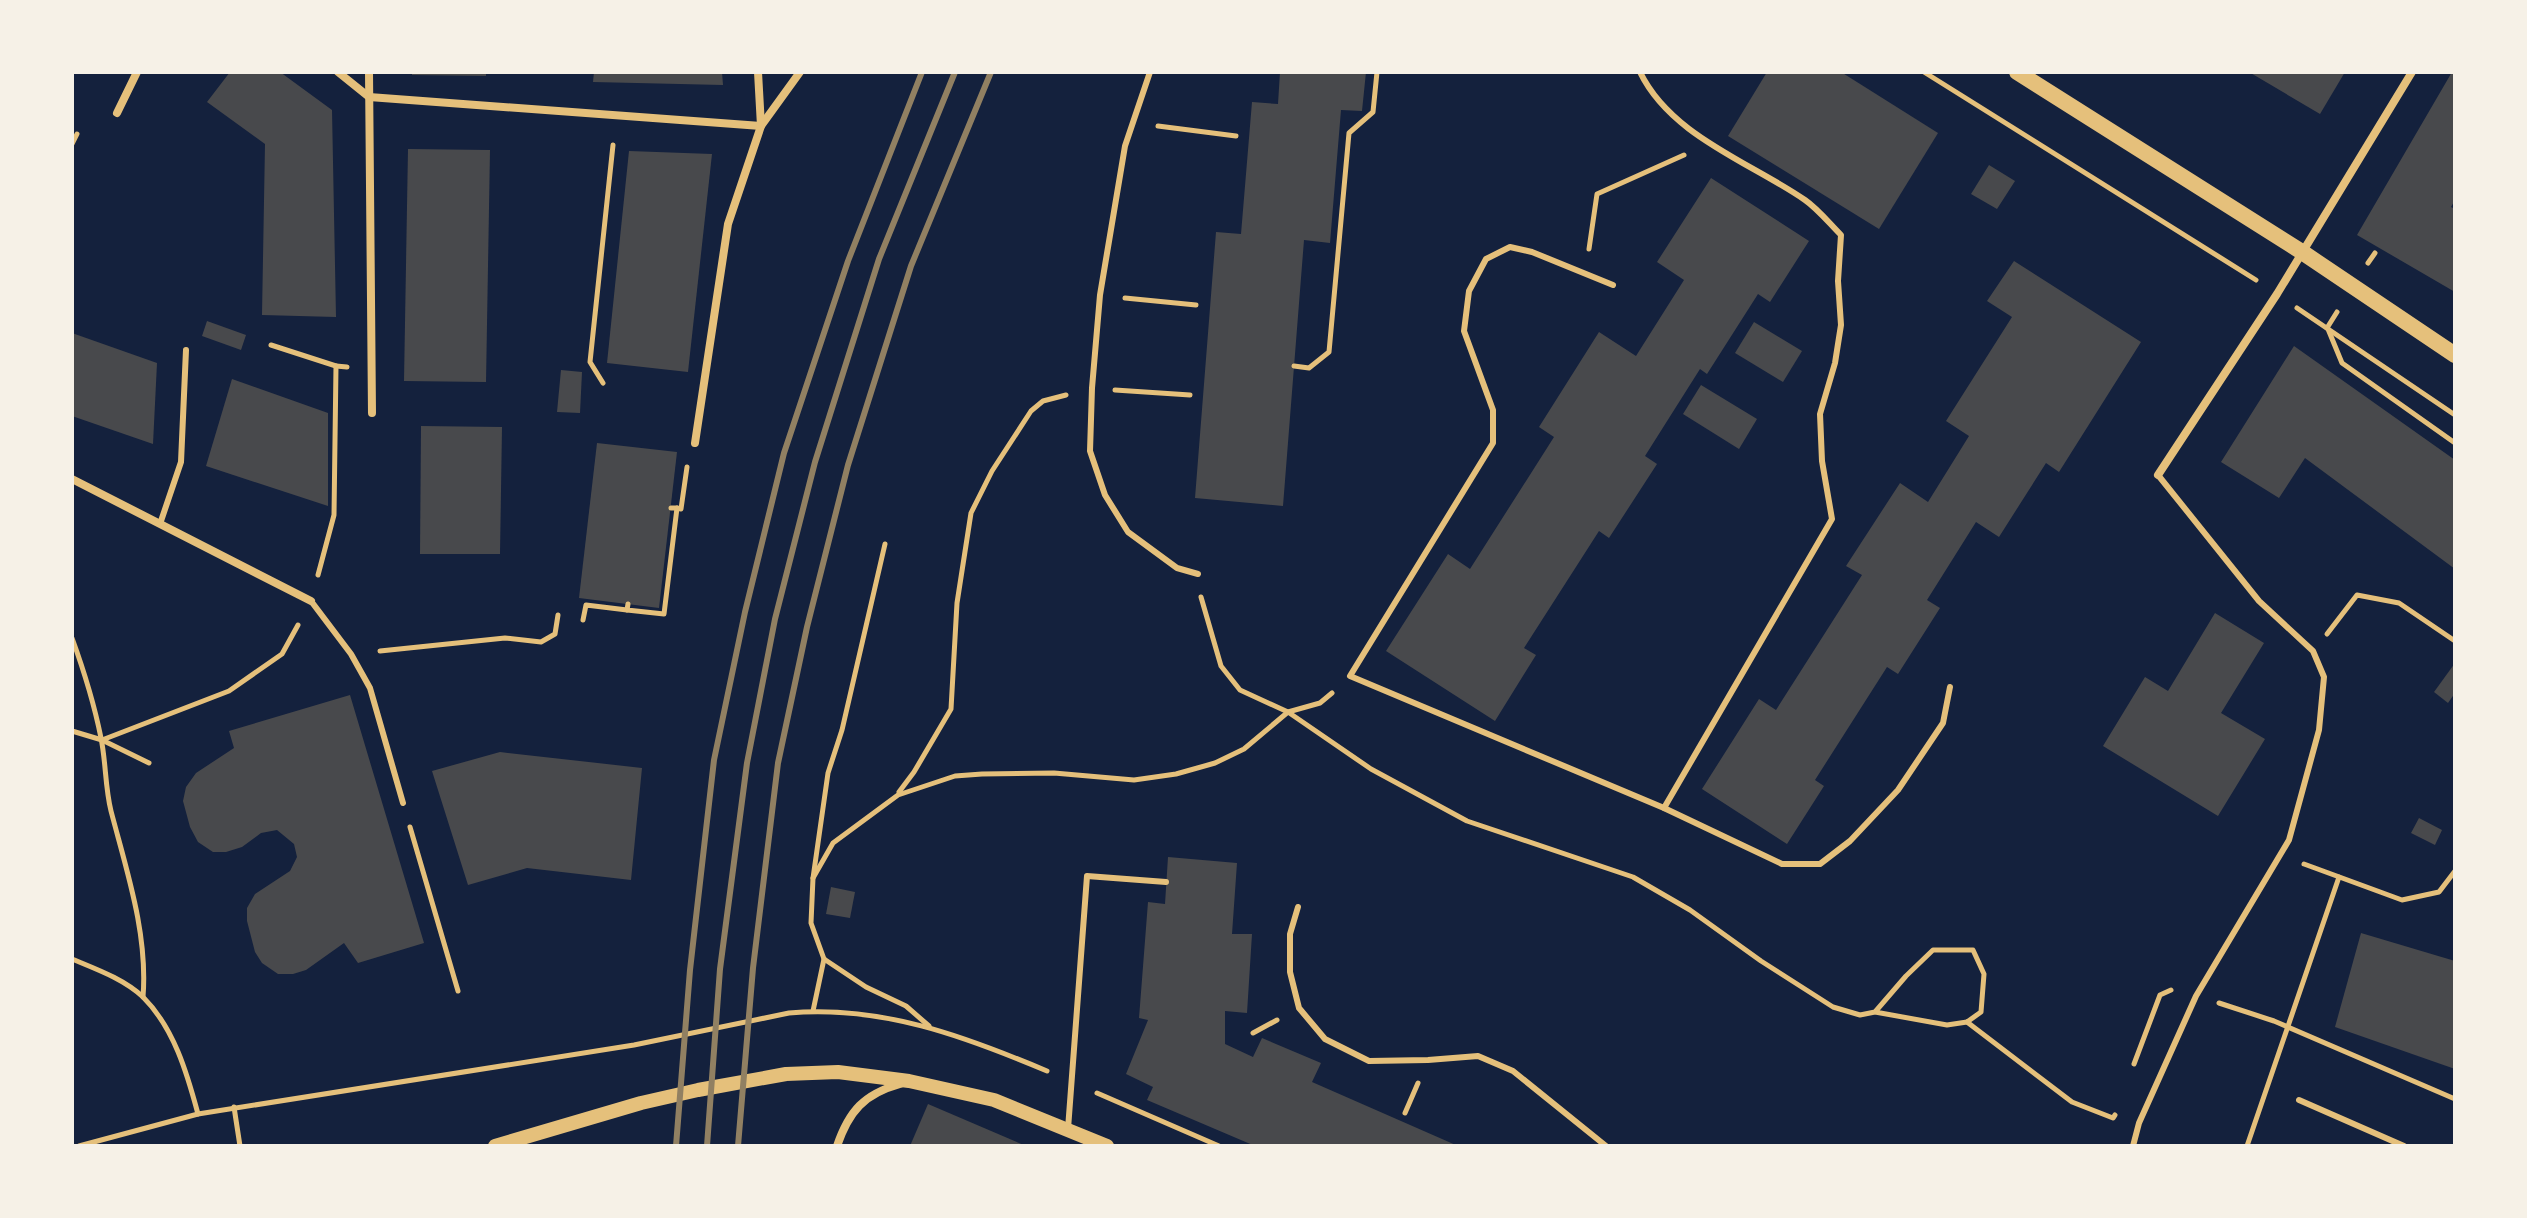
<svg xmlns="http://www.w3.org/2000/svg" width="2527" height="1218" viewBox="0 0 2527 1218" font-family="Cabin,sans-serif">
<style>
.building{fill:#48494c}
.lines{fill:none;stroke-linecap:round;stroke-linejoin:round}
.path{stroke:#e5c07b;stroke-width:5}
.service{stroke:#e5c07b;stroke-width:6}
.minor{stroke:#e5c07b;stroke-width:8}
.tertiary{stroke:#e5c07b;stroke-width:14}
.secondary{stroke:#e5c07b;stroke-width:16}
.rail{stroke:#918062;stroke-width:6}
</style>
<rect width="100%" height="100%" fill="#14213d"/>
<!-- building -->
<g class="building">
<path d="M230 72H280L332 110 336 317 262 315 265 144 207 102Z"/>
<path d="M412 72H486V76L412 75Z"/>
<path d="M594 72H722L723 85 593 82Z"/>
<path d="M1280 72H1366L1362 111 1341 110 1330 243 1304 240 1283 506 1195 498 1216 232 1241 234 1252 102 1278 104Z"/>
<path d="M1767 72H1841L1938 133 1879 229 1728 136Z"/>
<path d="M2249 72H2345L2320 114Z"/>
<path d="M2452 72H2455V200L2451 207 2455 209V292L2357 235Z"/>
<path d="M408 149 490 150 486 382 404 381Z"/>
<path d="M629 151 712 154 688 372 607 363Z"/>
<path d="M1989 165 2015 181 1997 209 1971 194Z"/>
<path d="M1711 178 1809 241 1770 302 1758 294 1707 374 1700 369 1645 456 1657 464 1609 538 1599 531 1524 648 1536 655 1495 721 1386 651 1448 554 1470 569 1554 437 1539 427 1599 332 1636 356 1684 280 1657 262Z"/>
<path d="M2014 261 2141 342 2059 472 2046 463 1999 537 1976 522 1927 600 1940 608 1898 674 1887 667 1815 780 1824 786 1787 844 1702 789 1759 699 1776 710 1862 575 1846 566 1900 483 1928 502 1969 436 1946 421 2012 317 1987 301Z"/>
<path d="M207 321 246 335 241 350 202 336Z"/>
<path d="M1754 322 1802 351 1783 382 1735 353Z"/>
<path d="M72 333 157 363 153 444 72 416Z"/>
<path d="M2294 346 2455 460V569L2305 458 2279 498 2221 462Z"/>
<path d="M561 370 582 372 580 413 557 412Z"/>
<path d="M232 379 328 413V506L206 466Z"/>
<path d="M1701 385 1757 419 1739 449 1683 414Z"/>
<path d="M421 426 502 427 500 554H420Z"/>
<path d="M597 443 677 452 659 608 579 598Z"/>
<path d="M2215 613 2264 643 2221 713 2265 739 2218 816 2103 746 2145 677 2168 691Z"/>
<path d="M2455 663V693L2448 703 2434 692Z"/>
<path d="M350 695 424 943 358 963 344 943 306 970 293 974H278L262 963 255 952 247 921V908L255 894 290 871 297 857 294 844 277 830 261 833 242 847 226 852H213L198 842 190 827 183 801 186 787 196 773 234 748 229 731Z"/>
<path d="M500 752 642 768 631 880 527 868 468 885 432 771Z"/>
<path d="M2419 818 2442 830 2435 845 2411 833Z"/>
<path d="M1168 857 1237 863 1232 934H1252L1247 1013 1225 1011V1044L1253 1057 1262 1038 1321 1063 1312 1082 1458 1146H1255L1147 1100 1153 1087 1126 1074 1148 1020 1139 1018 1148 902 1165 904Z"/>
<path d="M831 887 855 892 850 918 826 914Z"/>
<path d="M2361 933 2455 961V1069L2335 1027Z"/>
<path d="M928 1104 1026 1146H910Z"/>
</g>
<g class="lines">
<!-- path -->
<g class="path">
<path d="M1924 72 2256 280"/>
<path d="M1158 126 1236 136"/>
<path d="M72 144 77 134"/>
<path d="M1589 249 1597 194 1684 155"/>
<path d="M2368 263 2375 253"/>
<path d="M1125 298 1196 305"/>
<path d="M2297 308 2455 415"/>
<path d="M2327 328 2337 312"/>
<path d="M2328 329 2342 363 2455 443"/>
<path d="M271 345 336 366"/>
<path d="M1294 366 1309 368 1329 352 1349 133 1373 112 1377 72"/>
<path d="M603 383 590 362 613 145"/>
<path d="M1115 390 1190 395"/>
<path d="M677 508 681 509 687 467"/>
<path d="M885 544 842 730 828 773 813 878 811 923 824 959 866 987 906 1006 929 1026"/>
<path d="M318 575 334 515 336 366 347 367"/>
<path d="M1201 597 1221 666 1240 690 1288 712 1371 769 1467 821 1633 877 1690 910 1761 961 1833 1007 1860 1015 1875 1012 1947 1025 1967 1022 1981 1012 1984 974 1973 950H1933L1906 976 1875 1012"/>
<path d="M628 604 627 610 664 614 677 508H671"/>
<path d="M583 620 586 605 627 610"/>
<path d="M2327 634 2357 595 2399 603 2455 641"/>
<path d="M72 638C84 671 94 703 101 738 106 762 105 787 111 811 127 872 148 934 143 997"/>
<path d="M380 651 505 638 541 642 555 634 558 615"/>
<path d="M72 731 102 740 149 763"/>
<path d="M102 740 229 691 282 654 298 625"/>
<path d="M899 792 914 772 951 709 957 603 971 513 992 471 1031 411 1043 401 1066 395"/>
<path d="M410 827 458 991"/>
<path d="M2304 864 2402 900 2439 892 2455 871"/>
<path d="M813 878 833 843 898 795 955 776 982 774 1054 773 1134 780 1176 774 1215 763 1244 749 1288 712 1320 703 1332 693"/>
<path d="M72 959C96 969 124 979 143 997 174 1028 187 1073 198 1114"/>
<path d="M2219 1003 2274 1021 2455 1099"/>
<path d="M813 1011 824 959"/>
<path d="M1967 1022 2072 1102 2113 1118 2115 1115"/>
<path d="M1253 1033 1277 1020"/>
<path d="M2134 1064 2160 995 2171 990"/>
<path d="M1097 1093 1219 1146"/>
<path d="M234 1107 240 1146"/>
<path d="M1405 1113 1418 1083"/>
<path d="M79 1146 198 1114 634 1045 789 1013C881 1005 964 1036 1047 1071"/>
<path d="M2247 1146 2339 877"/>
</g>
<!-- service -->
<g class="service">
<path d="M1150 72 1125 146 1100 295 1092 388 1090 451 1105 495 1128 532 1177 568 1198 574"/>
<path d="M1640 72C1671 136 1750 162 1805 200 1818 209 1829 223 1841 235L1838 281 1841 325 1835 363 1820 414 1822 461 1832 519 1664 808"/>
<path d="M1613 285 1532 252 1510 247 1486 259 1469 291 1464 331 1493 410V443L1350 676 1664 808 1782 864H1820L1850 841 1898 790 1943 723 1950 687"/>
<path d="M160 524 181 462 186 350"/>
<path d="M311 601 351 654 370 688 403 803"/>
<path d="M1298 907 1290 934V972L1299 1008 1325 1039 1369 1061 1428 1060 1478 1056 1513 1071 1606 1146"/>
<path d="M2299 1100 2404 1146"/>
<path d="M1068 1129 1087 876 1166 882"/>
<path d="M2133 1146 2139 1123 2196 996 2289 840 2319 730 2324 677 2313 651 2259 601 2158 475"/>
</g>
<!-- minor -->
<g class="minor">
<path d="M338 72 369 97 761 126 800 72"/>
<path d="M369 72 372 413"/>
<path d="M117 113 137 72"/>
<path d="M695 443 728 224 761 126 758 72"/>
<path d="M2158 475 2277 294 2412 72"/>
<path d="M72 479 311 601"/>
<path d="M837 1146C849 1111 864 1094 900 1084"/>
</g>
<!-- tertiary -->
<path class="tertiary" d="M495 1146 641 1103 698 1090 786 1074 838 1072 909 1081 994 1100 1107 1146"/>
<!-- secondary -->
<path class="secondary" d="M2017 72 2302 252 2455 355"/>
<!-- rail -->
<g class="rail">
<path d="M676 1146 690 970 714 760 745 612 784 453 848 261 922 72"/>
<path d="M707 1146 720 969 747 763 775 619 815 462 879 259 955 72"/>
<path d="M738 1146 753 968 778 763 807 627 848 465 911 266 991 72"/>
</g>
</g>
<!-- border -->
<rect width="2527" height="1218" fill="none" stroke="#f6f1e7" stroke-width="148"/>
</svg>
